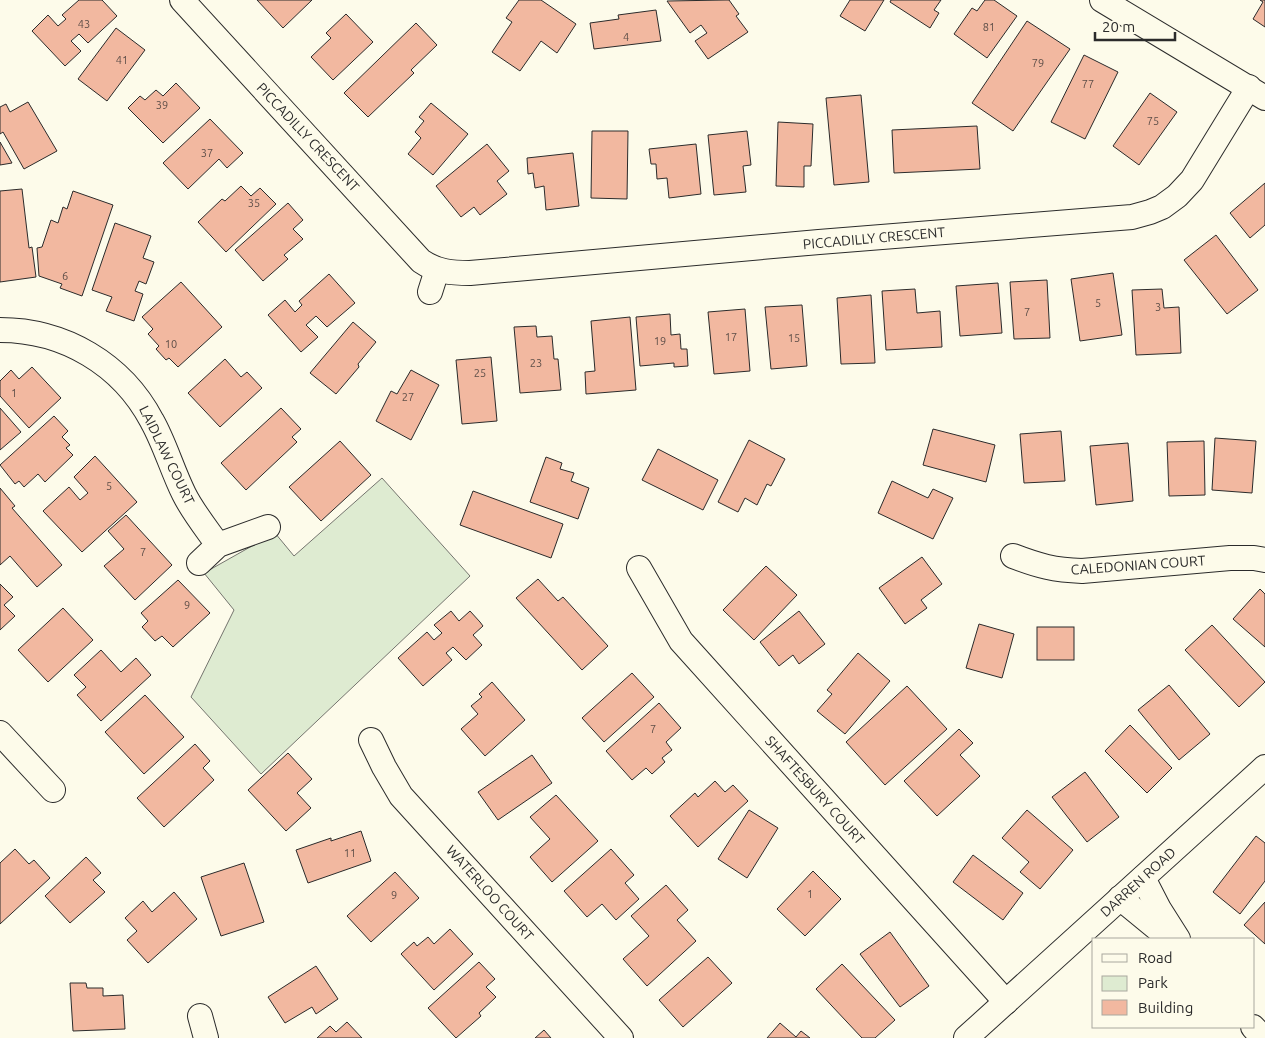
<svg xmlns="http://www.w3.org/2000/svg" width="1265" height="1038" viewBox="0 0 1265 1038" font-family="Ubuntu,sans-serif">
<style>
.green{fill:#deebd1;stroke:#74746e}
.building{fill:#f2b8a0;stroke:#2b2b2b}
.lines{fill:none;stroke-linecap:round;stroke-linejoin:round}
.street-casing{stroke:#2b2b2b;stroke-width:26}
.street{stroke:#fdfbea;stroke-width:24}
.labels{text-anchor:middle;stroke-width:4;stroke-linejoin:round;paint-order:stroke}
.number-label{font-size:11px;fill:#5d4e48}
.street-label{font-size:14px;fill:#2b2b2b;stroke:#fdfbea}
</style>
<rect width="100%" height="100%" fill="#fdfbea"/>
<!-- green -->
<path class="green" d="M382 478 470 576 261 774 191 697 234 610 204 573 275 533 294 556Z"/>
<!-- building -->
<g class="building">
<path d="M79 0H102L117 16 88 43 79 34 71 41 81 51 65 66 32 31 48 15 58 26 66 19 62 15Z"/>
<path d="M257 0H312L283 28Z"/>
<path d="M519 0H541L576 24 557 53 541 41 520 71 492 52 512 22 506 18Z"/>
<path d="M726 0H729L739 14 736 16 748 32 708 59 695 41 707 33 701 25 690 33 667 1Z"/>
<path d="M850 0H884L865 31 840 16Z"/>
<path d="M891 0H941L934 10 939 13 930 28 890 2Z"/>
<path d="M985 0H994L1017 16 987 58 954 34 972 8 977 11Z"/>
<path d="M1260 0H1265V27L1253 19 1263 2Z"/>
<path d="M656 10 661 41 594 49 590 23 619 19 618 15Z"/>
<path d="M346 14 373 42 333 80 311 57 331 38 326 33Z"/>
<path d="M1027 21 1070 49 1013 131 972 103Z"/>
<path d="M416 23 437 45 411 70 414 73 368 117 344 93Z"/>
<path d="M116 28 145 50 107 101 78 79Z"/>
<path d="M1084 55 1118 72 1085 139 1051 122Z"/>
<path d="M176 83 200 108 163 143 128 108 140 96 145 100 156 90 163 96Z"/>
<path d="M1150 93 1177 112 1139 165 1113 146Z"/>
<path d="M861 95 869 182 834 185 826 98Z"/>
<path d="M28 102 57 151 24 169 3 132 0 134V107L6 104 10 112Z"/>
<path d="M431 103 468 134 433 175 408 154 421 138 415 132 424 121 419 117Z"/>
<path d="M210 119 243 153 227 168 219 159 188 189 163 163Z"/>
<path d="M778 122 813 124 811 166H804V187L776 186Z"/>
<path d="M977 126 980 169 894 173 892 130Z"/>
<path d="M592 131H628L627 199 591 198Z"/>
<path d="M747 131 751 165 743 166 746 192 714 195 708 135Z"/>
<path d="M0 142 12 163 0 165Z"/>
<path d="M487 144 509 171 497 181 507 194 480 215 474 207 461 217 436 186Z"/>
<path d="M696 144 701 194 669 198 667 178 657 179 656 164H651L649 149Z"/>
<path d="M573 153 579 206 546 210 544 186 535 188 533 173 528 174 527 158Z"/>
<path d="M1265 183V225L1250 238 1230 213Z"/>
<path d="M241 186 251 196 260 188 276 204 226 252 198 222 222 199 225 201Z"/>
<path d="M22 189 29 248 32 247 36 277 0 282V191Z"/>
<path d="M73 191 113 205 82 296 60 288 62 284 39 276 37 248 42 247 51 220 58 223 63 207 67 209Z"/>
<path d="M288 203 303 220 293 229 303 239 284 255 288 259 263 281 235 250Z"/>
<path d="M115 223 151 236 143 258 154 262 146 284 139 281 135 291 143 294 134 321 106 311 112 297 92 290Z"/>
<path d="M1216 235 1258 290 1227 314 1184 260Z"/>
<path d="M1113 273 1122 335 1080 341 1071 279Z"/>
<path d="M329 274 355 303 327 327 316 316 306 325 318 337 301 352 268 315 285 300 295 312 302 305 299 301Z"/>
<path d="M1047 280 1050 338 1014 339 1010 282Z"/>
<path d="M181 282 222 327 178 367 169 358 166 360 156 349 159 346 148 334 153 329 142 317Z"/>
<path d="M998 283 1002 333 960 336 956 286Z"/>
<path d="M915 289 917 313 940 311 942 347 886 350 882 291Z"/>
<path d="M1162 289 1164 308 1179 307 1181 353 1136 355 1132 290Z"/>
<path d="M871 295 875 363 841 364 837 298Z"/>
<path d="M802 305 807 366 771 369 765 307Z"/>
<path d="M745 309 750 371 714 374 708 312Z"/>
<path d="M670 314 671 335 680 334 681 349H687L688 366 674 367V363L640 366 636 317Z"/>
<path d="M630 317 636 390 586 394 585 372 595 371 591 321Z"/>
<path d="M353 322 376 342 358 364 359 367 336 394 310 373Z"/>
<path d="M536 326 537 337 552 336 554 359H558L561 390 520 393 514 327Z"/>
<path d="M491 357 497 421 462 424 456 360Z"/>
<path d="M225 359 241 377 247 372 262 388 220 427 188 393Z"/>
<path d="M32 367 61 398 29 428 0 396V381L11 370 19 379Z"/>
<path d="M411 370 439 385 411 440 376 421 391 391 397 394Z"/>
<path d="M0 408 21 432 0 450Z"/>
<path d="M281 408 301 429 292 437 297 442 246 490 221 463Z"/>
<path d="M54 416 68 431 62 437 70 445 66 448 73 455 45 482 38 474 24 487 19 481 15 484 0 465Z"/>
<path d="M933 429 995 445 986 482 923 465Z"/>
<path d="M1061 431 1065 481 1024 483 1020 434Z"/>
<path d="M1215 438 1256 441 1252 493 1212 490Z"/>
<path d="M749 440 785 459 771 486 767 484 757 505 745 498 738 512 718 502Z"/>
<path d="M340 441 371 475 321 521 289 487Z"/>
<path d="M1204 441 1205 495 1169 496 1167 442Z"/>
<path d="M1128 443 1133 501 1096 505 1090 446Z"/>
<path d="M658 449 718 480 703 510 642 480Z"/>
<path d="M95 456 137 502 82 552 43 511 69 487 80 500 88 493 74 477Z"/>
<path d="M546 457 562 463 560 469 574 473 571 481 589 488 578 519 530 502Z"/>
<path d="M892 481 928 498 933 489 953 498 933 539 878 513Z"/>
<path d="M0 488 15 506 12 508 62 565 37 587 10 556 0 565Z"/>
<path d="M473 491 563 524 551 558 460 525Z"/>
<path d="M126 515 172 565 135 600 104 566 124 549 108 531Z"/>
<path d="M922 557 942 584 921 600 927 608 905 624 879 588Z"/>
<path d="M766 566 797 595 754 640 723 610Z"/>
<path d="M538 579 558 601 563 597 608 646 582 670 516 598Z"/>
<path d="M178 580 210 613 173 647 162 636 155 641 142 627 148 621 141 613Z"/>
<path d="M0 584 13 597 4 605 15 616 0 630Z"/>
<path d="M1260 589 1265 594V647L1233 619Z"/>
<path d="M63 608 93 640 48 682 18 650Z"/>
<path d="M451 611 459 621 470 611 480 622 483 626 473 635 482 645 466 660 453 647 446 653 452 660 423 686 398 658 427 632 434 640 442 633 434 625Z"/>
<path d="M799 611 825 644 799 664 793 655 779 666 760 642Z"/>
<path d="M979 624 1014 634 1002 678 966 668Z"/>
<path d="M1212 625 1265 682 1239 707 1185 650Z"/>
<rect x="1037" y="627" width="37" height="33"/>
<path d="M101 650 121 672 136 658 151 675 101 721 77 695 86 687 74 675Z"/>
<path d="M858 653 890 681 845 734 817 711 832 694 827 690Z"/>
<path d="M632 673 654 697 604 742 582 718Z"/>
<path d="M492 682 525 720 485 756 461 729 478 714 471 706 482 697 479 694Z"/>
<path d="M1169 685 1210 734 1179 760 1138 710Z"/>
<path d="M907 686 947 729 885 785 846 742Z"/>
<path d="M145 695 184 737 144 774 105 732Z"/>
<path d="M659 703 681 728 666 742 672 750 662 758 665 762 652 774 646 768 632 780 606 751Z"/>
<path d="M1130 725 1172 768 1147 793 1105 751Z"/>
<path d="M959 729 973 743 960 755 980 776 937 816 904 781Z"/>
<path d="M195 744 210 761 203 768 214 780 164 827 137 798Z"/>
<path d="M288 753 312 779 297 793 311 808 286 831 248 790Z"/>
<path d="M532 755 552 783 498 820 478 792Z"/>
<path d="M1085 772 1119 817 1087 842 1052 797Z"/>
<path d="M715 781 725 792 733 785 748 801 698 847 670 816 695 793 698 797Z"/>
<path d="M556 795 598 841 552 882 530 857 550 839 530 817Z"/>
<path d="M749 810 778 828 747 878 718 859Z"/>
<path d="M1027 810 1073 850 1040 889 1020 872 1029 862 1002 838Z"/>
<path d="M361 831 371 861 308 883 296 850 331 838V841Z"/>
<path d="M1256 836 1265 843V881L1240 914 1213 892Z"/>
<path d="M15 849 29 864 34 860 50 878 0 924V863Z"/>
<path d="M611 849 634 875 625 883 639 899 616 920 602 904 587 917 564 891Z"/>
<path d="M973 855 1023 893 1003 920 953 882Z"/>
<path d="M86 857 101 873 93 880 105 892 70 923 45 896Z"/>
<path d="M244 863 264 922 221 936 201 877Z"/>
<path d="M813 871 841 899 805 936 777 909Z"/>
<path d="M395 872 419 898 371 942 347 916Z"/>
<path d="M666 885 688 910 677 920 696 941 647 986 623 959 649 936 631 916Z"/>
<path d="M174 892 197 919 148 963 127 940 137 931 125 918 143 901 152 912Z"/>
<path d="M1265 902V944L1244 925Z"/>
<path d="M450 929 473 954 434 990 401 954 414 942 417 946 428 937 434 944Z"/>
<path d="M890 932 929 986 900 1007 860 954Z"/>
<path d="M708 957 732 983 683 1027 659 1000Z"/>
<path d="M479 962 495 979 486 987 496 997 479 1013 481 1016 456 1038 428 1008Z"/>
<path d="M842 964 895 1020 875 1038H862L816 989Z"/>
<path d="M316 966 338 999 316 1014 312 1007 285 1023 268 997Z"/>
<path d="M70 983H86L87 988H103V996L123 995 125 1029 73 1031Z"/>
<path d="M347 1022 362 1038H317L330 1026 336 1032Z"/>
<path d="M780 1023 796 1037 801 1031 810 1038H767Z"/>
<path d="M544 1030 551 1038H535Z"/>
</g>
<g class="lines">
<!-- street casing -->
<g class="street-casing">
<g id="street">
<path d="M182 0 421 261C437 272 452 273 470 273L819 242 1132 217 1150 212 1162 207 1177 196 1192 180 1249 87"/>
<path d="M1102 0 1265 98"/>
<path d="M430 292 437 270"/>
<path d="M0 330C64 330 122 364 152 421 165 444 172 470 184 494 193 512 206 528 218 545"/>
<path d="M1013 556C1039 566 1054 570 1082 571L1230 558H1254L1265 560"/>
<path d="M199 563 218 545 268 527"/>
<path d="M639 568 681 641 1006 1002"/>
<path d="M0 733 53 790"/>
<path d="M371 740 384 767 401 796 621 1038"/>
<path d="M1143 878 1159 909 1178 939"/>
<path d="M1120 898 1170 939"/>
<path d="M200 1016 206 1038"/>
<path d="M1253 1027 1263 1038"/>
<path d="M966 1038 1265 767"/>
</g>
</g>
<!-- street -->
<use href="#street" class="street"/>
</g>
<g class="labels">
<!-- number labels -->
<g class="number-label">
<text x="84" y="28">43</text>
<text x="989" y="31">81</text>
<text x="626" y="41">4</text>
<text x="122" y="64">41</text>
<text x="1038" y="67">79</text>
<text x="1088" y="88">77</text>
<text x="162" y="109">39</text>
<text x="1153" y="125">75</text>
<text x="207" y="157">37</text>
<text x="254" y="207">35</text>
<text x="65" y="280">6</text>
<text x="1098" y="307">5</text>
<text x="1158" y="311">3</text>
<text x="1027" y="316">7</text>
<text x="731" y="341">17</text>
<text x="794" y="342">15</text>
<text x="660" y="345">19</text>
<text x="171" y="348">10</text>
<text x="536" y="367">23</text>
<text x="480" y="377">25</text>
<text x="14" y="397">1</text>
<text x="408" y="401">27</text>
<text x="109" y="490">5</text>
<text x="143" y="556">7</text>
<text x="187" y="609">9</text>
<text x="653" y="733">7</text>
<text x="350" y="857">11</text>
<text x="810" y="898">1</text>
<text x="394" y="899">9</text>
</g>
<!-- street labels -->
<g class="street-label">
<text transform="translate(308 137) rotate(47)" y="5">PICCADILLY CRESCENT</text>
<text transform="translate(874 238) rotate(-5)" y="5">PICCADILLY CRESCENT</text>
<text transform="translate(167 455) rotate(64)" y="5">LAIDLAW COURT</text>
<text transform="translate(1138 565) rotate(-4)" y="5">CALEDONIAN COURT</text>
<text transform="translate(815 790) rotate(48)" y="5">SHAFTESBURY COURT</text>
<text transform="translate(1138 882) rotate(-42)" y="5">DARREN ROAD</text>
<text transform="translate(490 893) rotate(48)" y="5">WATERLOO COURT</text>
</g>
</g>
<!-- legend -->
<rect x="1092" y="938" width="162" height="90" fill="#fdfbea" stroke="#a9a89e"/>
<rect x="1102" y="954" width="25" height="8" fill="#fdfbea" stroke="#a9a89e"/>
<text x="1138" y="963" font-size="15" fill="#2b2b2b">Road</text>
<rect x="1102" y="976" width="25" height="15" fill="#deebd1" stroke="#a9a89e"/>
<text x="1138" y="988" font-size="15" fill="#2b2b2b">Park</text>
<rect x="1102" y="1000" width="25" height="15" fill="#f2b8a0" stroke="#a9a89e"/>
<text x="1138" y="1013" font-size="15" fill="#2b2b2b">Building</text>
<!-- scale -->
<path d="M1095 32v8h80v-8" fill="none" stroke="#2b2b2b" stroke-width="2.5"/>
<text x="1102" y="32" font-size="15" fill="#2b2b2b" stroke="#fdfbea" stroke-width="4" paint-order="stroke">20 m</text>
</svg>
